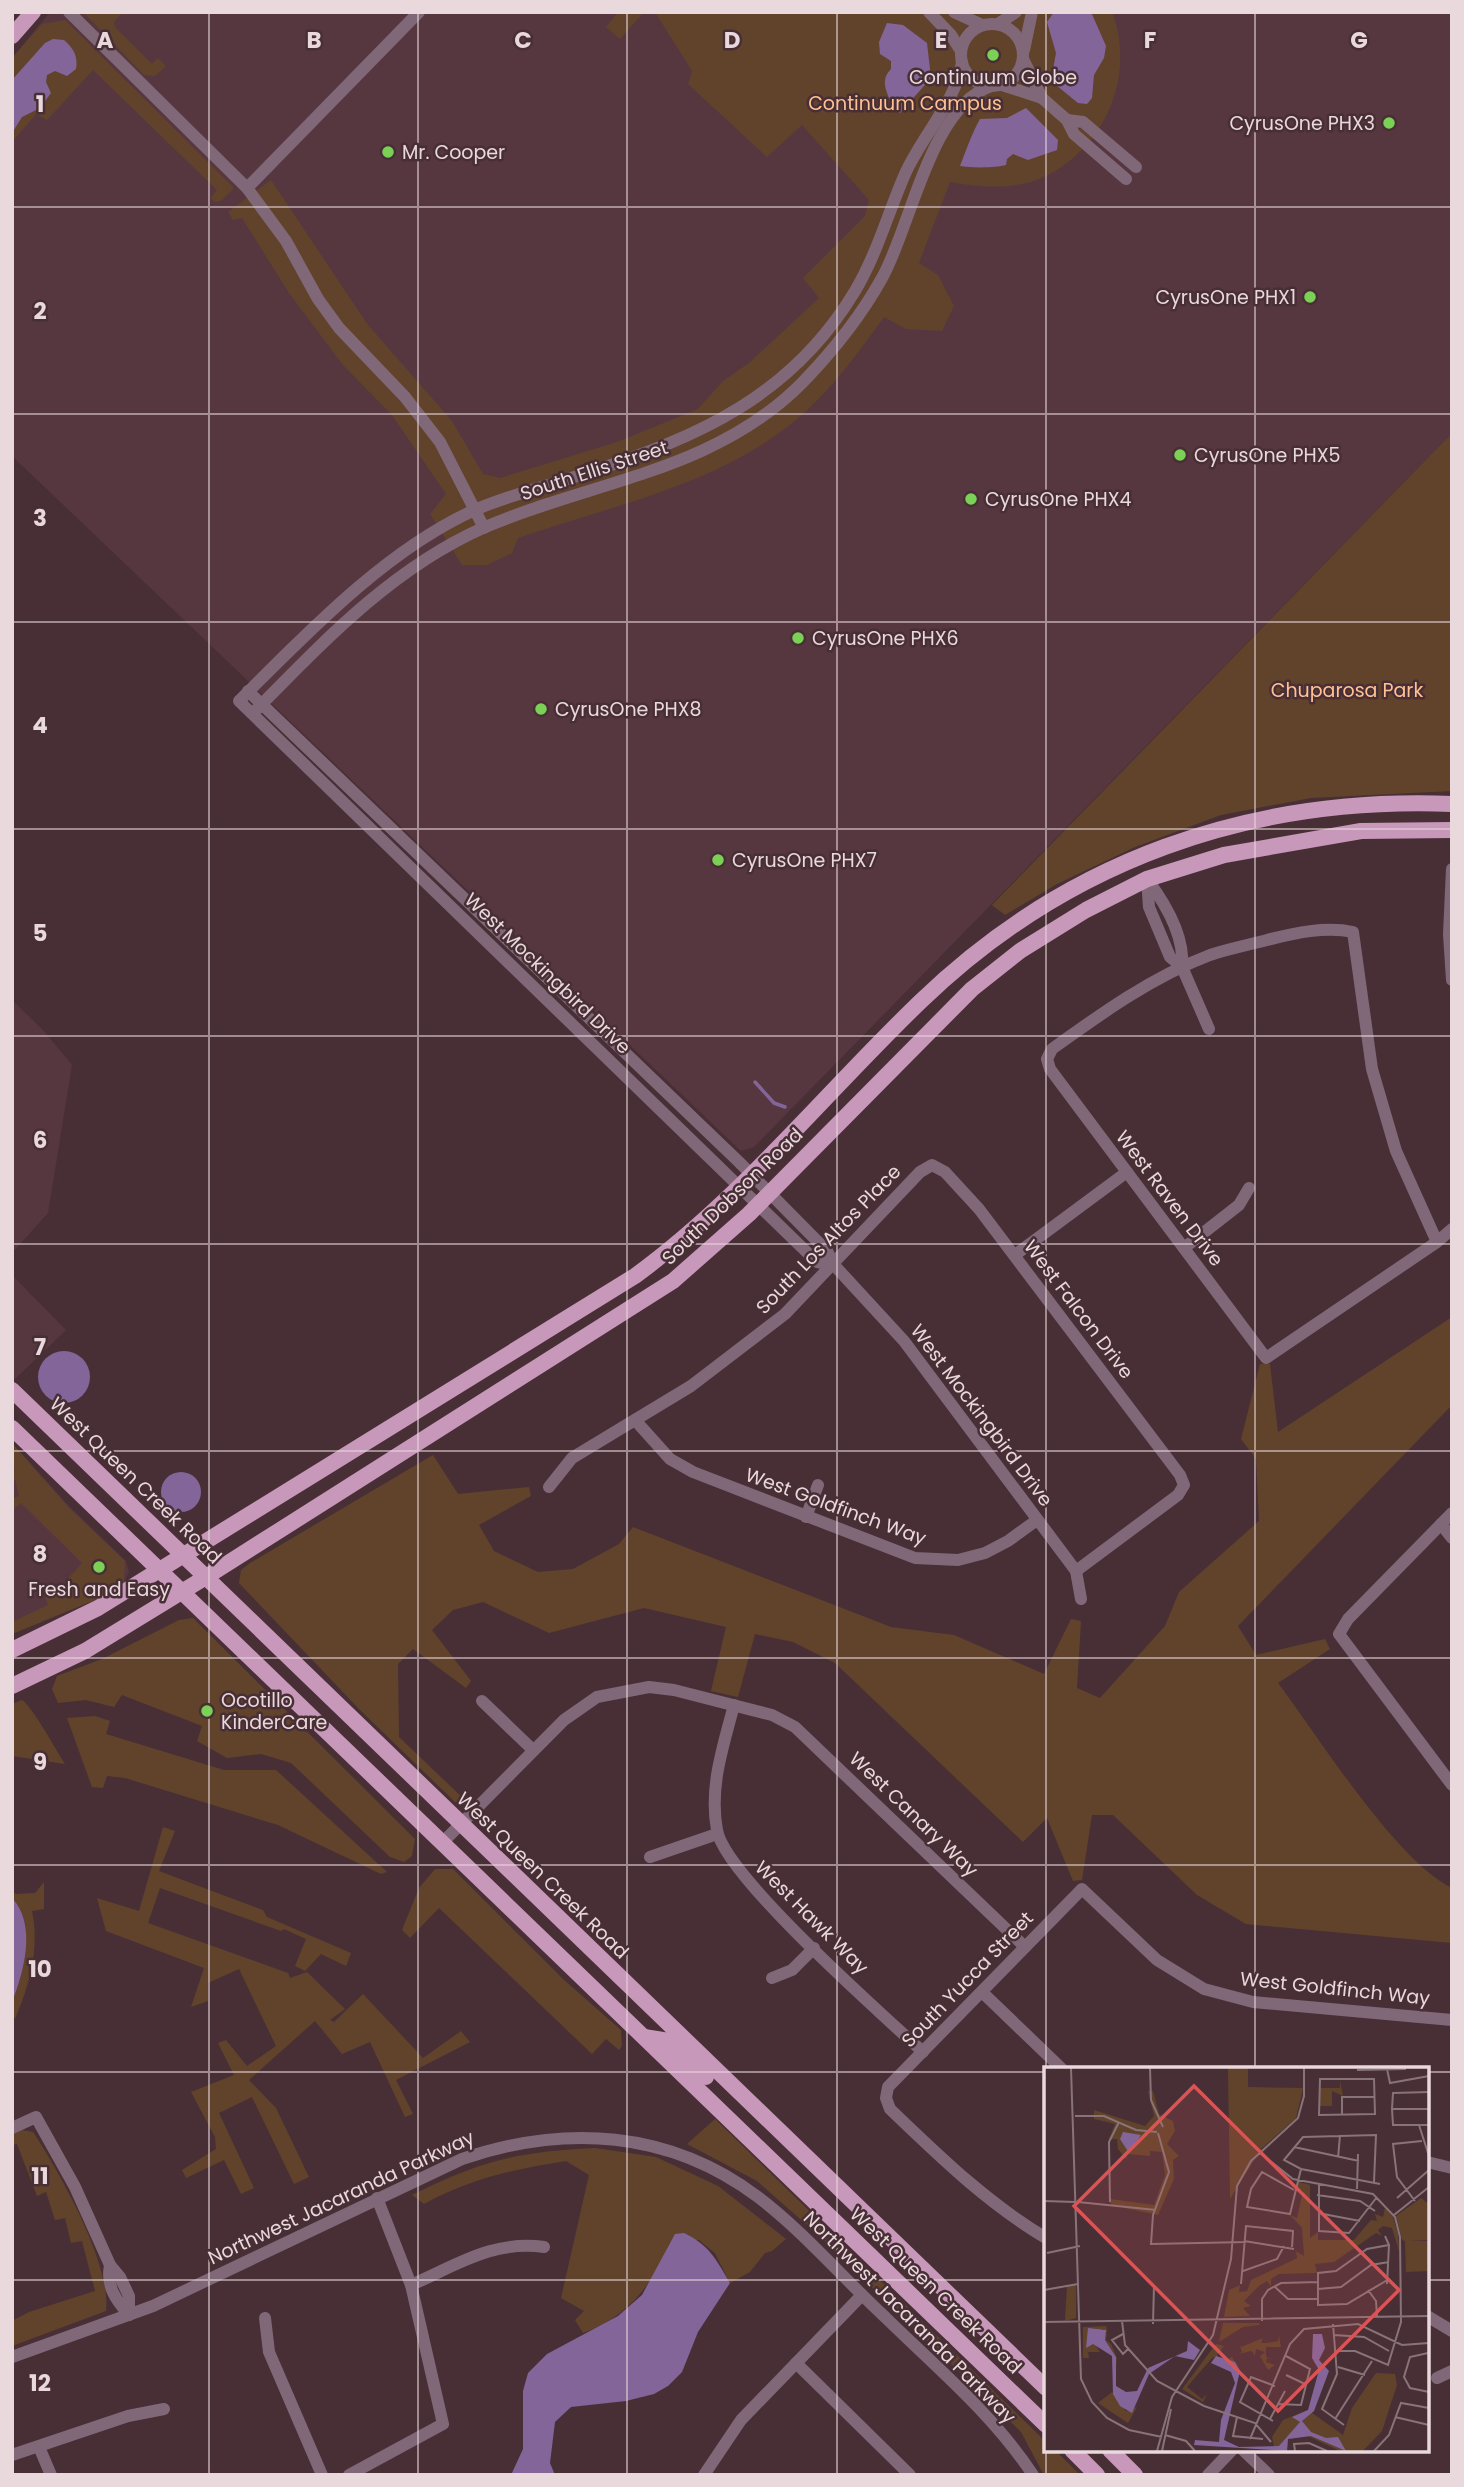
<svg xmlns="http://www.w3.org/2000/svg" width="1464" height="2487" viewBox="0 0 1464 2487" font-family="Poppins,sans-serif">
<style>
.built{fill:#57373f}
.green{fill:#61432c}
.water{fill:#83659a}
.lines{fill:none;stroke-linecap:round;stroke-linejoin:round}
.stream{stroke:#83659a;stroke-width:3.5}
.minor{stroke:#806879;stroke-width:12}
.major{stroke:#c898bb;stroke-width:16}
.grid{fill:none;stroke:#e9d8dc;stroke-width:2;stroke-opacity:0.55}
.poi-dot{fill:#7ad156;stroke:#482f35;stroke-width:2.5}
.labels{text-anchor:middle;stroke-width:5;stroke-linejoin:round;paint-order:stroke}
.poi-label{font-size:19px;fill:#e9d8dc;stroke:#482f35;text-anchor:start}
.park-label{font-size:19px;fill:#ffc092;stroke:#482f35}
.street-label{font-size:19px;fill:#e9d8dc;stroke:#482f35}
.inset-road{fill:none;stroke:#887378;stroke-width:2}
.view{fill:#db5455;fill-opacity:0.15;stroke:#db5455;stroke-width:3.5}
.inset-edge{fill:none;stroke:#e9d8dc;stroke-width:3.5}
.grid-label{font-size:23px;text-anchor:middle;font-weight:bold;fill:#e9d8dc;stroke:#482f35;stroke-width:5;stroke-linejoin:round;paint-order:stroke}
</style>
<rect width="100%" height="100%" fill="#482f35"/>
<!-- built -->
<g class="built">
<path d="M50 12H1452V433L754 1147 741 1151 12 456V58Z"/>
<path d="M12 1000 43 1030 72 1065 48 1213 12 1253Z"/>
<path d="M12 1275 66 1330 15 1379 12 1376Z"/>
<path d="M12 1443 69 1506 126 1561 129 1572 124 1582 112 1590 12 1634Z"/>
</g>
<!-- green -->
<g class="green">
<path d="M83 12H123L114 22 115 27 152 64 158 58 166 66 155 76 144 75Z"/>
<path d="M618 12H644L620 39 606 27Z"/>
<path d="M655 12H1112C1136 75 1106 146 1046 176 1018 190 981 188 950 182L919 263 938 275 954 306 942 331 906 329 884 317C860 350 835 385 805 412 725 484 616 504 518 538L512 553 487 565H462L430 514 446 494 392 415 343 365 289 293 242 218 233 220 228 212 271 180 368 325 452 421 483 474 500 478 617 442 698 409 723 381 749 363 819 298 803 278 865 216 869 200 802 125 767 157 688 84 692 71Z"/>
<path d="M65 20 234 188 221 201 214 202 211 198 217 190 93 70 47 120 36 114 12 142V58L42 24Z"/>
<path d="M1452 433V791L1311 798 1221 815 1135 847 1057 884 1005 915 992 905Z"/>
<path d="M1452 1317V1405L1238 1626 1256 1655 1325 1639 1330 1649 1278 1683C1318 1736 1396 1861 1452 1888V1943L1246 1924 1197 1895 1113 1815H1092L1082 1880 1073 1881 1047 1818 1023 1842 835 1663 793 1642 755 1634 738 1697 711 1691 726 1627 644 1608 549 1633 483 1602 453 1610 432 1630 471 1681 466 1688 413 1649 398 1664 399 1737 467 1802H455L359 1709 239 1583 241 1570 250 1563 433 1455 458 1494 529 1487 531 1496 479 1525 494 1551 538 1572 573 1569 619 1544 633 1527 891 1627 954 1635 1044 1674 1071 1619 1081 1621 1077 1688 1100 1698 1165 1626 1179 1592 1259 1521 1256 1459 1241 1439 1260 1364H1270L1278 1432Z"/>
<path d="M12 1443 68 1507 125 1561 124 1582 100 1598 12 1634V1622L48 1605 45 1597 58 1590 82 1563 21 1503 14 1509 12 1498 19 1496 15 1479H12L15 1469 12 1466Z"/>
<path d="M193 1618 415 1839 412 1856 404 1862 390 1857 291 1763 261 1754 227 1758 197 1741 202 1726 122 1695 114 1707 86 1700 58 1703 52 1689 57 1676 102 1659 179 1620Z"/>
<path d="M22 1700C32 1706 56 1750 65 1764L12 1756V1704Z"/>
<path d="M95 1716 110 1721 106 1734 224 1770H276L387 1872 381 1874 278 1825 125 1778 107 1776 103 1788 92 1787 67 1718Z"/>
<path d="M163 1827 175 1831 159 1871 263 1910 267 1917 351 1953 346 1966 321 1954 305 1971 295 1966 306 1939 284 1929 281 1931 160 1888 148 1923 288 1973 290 1978 307 1972 345 2009 330 2020 334 2022 363 1994 423 2058 461 2031 470 2042 396 2080 413 2114 405 2117 370 2042 342 2054 315 2021 249 2080 276 2108 309 2177 294 2184 252 2097 219 2113 254 2188 241 2194 224 2160 186 2178 182 2170 216 2149 215 2137 191 2092 234 2075 218 2043 226 2040 247 2066 276 2046 239 1969 208 1983V2001L191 2007 204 1968 106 1931 97 1898 139 1911Z"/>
<path d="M435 1869H453L564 1980 621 2030 622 2046 619 2050 606 2039 592 2054 439 1908 410 1938 402 1930 419 1888Z"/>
<path d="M44 1882V1909L32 1911C40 1949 29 1985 15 2019 0 1992 49 1938 12 1898V1891L16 1894 35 1893Z"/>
<path d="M715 2119 1046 2442V2450H1055L1080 2475H1044L1021 2432 815 2232 757 2181 687 2144Z"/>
<path d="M22 2130 33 2132C60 2173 111 2263 106 2311L12 2346V2321L29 2312 95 2291 82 2241 71 2243 65 2218 55 2220 46 2192 37 2196 17 2144 12 2145V2134Z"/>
<path d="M595 2148 656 2157 718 2186 786 2239 772 2251 765 2253 750 2272 730 2283 715 2253 699 2240 670 2243C652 2285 628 2317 583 2333L575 2320 584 2311 561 2298 589 2175 566 2161C514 2169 470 2179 424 2204L412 2195C482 2160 517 2152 595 2148Z"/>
</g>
<!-- water -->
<g class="water">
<path d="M1054 12H1091L1106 46 1104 58 1094 75 1092 98 1087 104 1078 103 1051 81 1056 53 1047 22Z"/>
<path d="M887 23 903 25 927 43 931 78 900 113 894 110C889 95 878 82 891 69V61L880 54 879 42Z"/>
<path d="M53 39 64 40C74 49 78 56 76 69L67 76 55 71 47 75 46 82 51 93 40 108 22 117 12 133V80L45 43Z"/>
<path d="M1026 108 1058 140 1057 150 1028 160 1013 154 1007 159 1006 165C996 168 971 168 960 166 966 151 971 135 980 119L1007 118Z"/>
<circle cx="64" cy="1377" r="26"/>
<circle cx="181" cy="1492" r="20"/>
<path d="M12 1898C37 1924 24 1971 12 2002Z"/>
<path d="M684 2233C709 2245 716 2259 730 2283L698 2332 682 2372 668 2386 654 2394 626 2401 571 2407 555 2422 550 2463 555 2475H511L523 2449V2391L528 2373 547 2354 618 2316 642 2295 675 2234Z"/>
</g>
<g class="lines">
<!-- stream -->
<g class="stream">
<path d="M755 1082 774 1103 785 1107"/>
<path d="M163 1512 171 1503"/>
</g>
<!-- minor -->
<g class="minor">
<path d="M69 12 247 188 286 241 318 299 339 328 405 397 440 442 484 528"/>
<path d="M929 12 951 35 961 51"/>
<path d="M954 12 982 25"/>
<circle cx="992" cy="55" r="31"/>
<path d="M998 24 1016 12"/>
<path d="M1024 50 1032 12"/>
<path d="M1023 59 1042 98 1067 120 1074 134 1126 179"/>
<path d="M1002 85 1042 98"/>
<path d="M1067 120 1083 122 1136 167"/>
<path d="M247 188 419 12"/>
<path d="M248 691 739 1162 827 1251 834 1265 904 1341 1076 1571 1081 1599"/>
<path d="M257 709C325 640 393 568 483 528 591 481 714 472 802 383 832 352 861 316 882 278 911 227 930 107 991 86"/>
<path d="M1452 869 1449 934 1452 980"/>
<path d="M1147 879 1149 907 1170 957 1182 967 1209 1029"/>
<path d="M1147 879C1165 903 1185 936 1182 967"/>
<path d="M1437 1242 1396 1151 1372 1069 1353 932C1326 926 1294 933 1267 940 1248 945 1228 949 1210 955 1152 977 1102 1013 1052 1049L1047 1059 1050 1069 1266 1358 1437 1242 1452 1229"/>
<path d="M1184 1248 1239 1205 1249 1188"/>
<path d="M1015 1255 1127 1172"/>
<path d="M834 1265 817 1262 239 701C307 633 388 548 477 509 512 494 551 485 587 473 699 437 792 396 855 291 877 254 888 213 905 174 920 139 958 98 962 62"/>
<path d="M635 1420 670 1459 693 1472 915 1558 958 1560 985 1553 1008 1541 1037 1520"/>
<path d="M549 1487 572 1458 691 1386 785 1314 920 1172 932 1165 945 1172 979 1209 1180 1475 1184 1485 1178 1495 1076 1571"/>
<path d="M1452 1513 1348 1619 1339 1634 1452 1785"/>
<path d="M806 1517 818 1485"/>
<path d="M1441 1524 1452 1538"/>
<path d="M482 1701 533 1750"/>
<path d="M734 1705C723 1747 709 1787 717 1830 724 1875 883 2015 923 2052"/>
<path d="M443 1842 564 1720 597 1697 649 1687 674 1690 772 1715 795 1727 1025 1947"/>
<path d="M650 1857 717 1834"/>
<path d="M772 1978 792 1970 814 1948"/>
<path d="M983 1993 1062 2069"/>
<path d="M12 2128 36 2117 75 2187 110 2265 120 2277 129 2296V2315"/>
<path d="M1427 2162 1452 2168"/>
<path d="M1046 2238C987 2203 939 2156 890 2109L886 2098 888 2087 1082 1889 1157 1960 1204 1989 1253 2002 1452 2020"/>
<path d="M110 2265C106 2286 115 2299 129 2315"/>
<path d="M411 2285C457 2265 493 2240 544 2247"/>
<path d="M1427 2316 1452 2331"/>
<path d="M265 2318 269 2352 322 2475"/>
<path d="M12 2357 153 2306 462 2159C565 2124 669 2130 758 2197 804 2232 843 2278 885 2317 936 2367 993 2414 1033 2475"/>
<path d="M796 2363 910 2475"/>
<path d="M1437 2378 1452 2371"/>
<path d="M39 2447 51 2475"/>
<path d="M1243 2450 1269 2475"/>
<path d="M12 2455 128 2416 164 2409"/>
<path d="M349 2475 443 2424 411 2285 377 2198"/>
<path d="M704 2475 741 2420 862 2295"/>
<path d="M1208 2475 1232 2450"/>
</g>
<!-- major -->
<g class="major">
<path d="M12 36 33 12"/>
<path d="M12 1390 1046 2388"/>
<path d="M12 1428 1046 2425"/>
<path d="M12 1650 98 1608 635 1276C742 1198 826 1092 921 1001 1067 860 1250 796 1452 804"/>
<path d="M12 1686 85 1651 206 1577 673 1281 749 1214 972 989 1020 951 1086 910 1147 879 1224 855 1361 831 1452 830"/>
<path d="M644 2037 669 2041 706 2077"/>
<path d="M1072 2450 1097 2475"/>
<path d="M1110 2450 1135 2475"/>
</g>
</g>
<!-- grid -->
<path class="grid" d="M209 12V2475M418 12V2475M627 12V2475M837 12V2475M1046 12V2475M1255 12V2069M12 207H1452M12 414H1452M12 622H1452M12 829H1452M12 1036H1452M12 1244H1452M12 1451H1452M12 1658H1452M12 1865H1452M12 2072H1046M1427 2072H1452M12 2280H1046M1427 2280H1452M1255 2450V2475"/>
<!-- markers -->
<g class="poi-dot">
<circle cx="993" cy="55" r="7"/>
<circle cx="1389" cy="123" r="7"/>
<circle cx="388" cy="152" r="7"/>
<circle cx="1310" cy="297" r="7"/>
<circle cx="1180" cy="455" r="7"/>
<circle cx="971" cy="499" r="7"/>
<circle cx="798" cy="638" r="7"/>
<circle cx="541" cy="709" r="7"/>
<circle cx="718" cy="860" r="7"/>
<circle cx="99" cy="1567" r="7"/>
<circle cx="207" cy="1711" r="7"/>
</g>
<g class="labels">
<!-- poi labels -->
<g class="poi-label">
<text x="993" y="84" text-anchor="middle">Continuum Globe</text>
<text x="1375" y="130" text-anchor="end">CyrusOne PHX3</text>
<text x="402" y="159">Mr. Cooper</text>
<text x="1296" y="304" text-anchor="end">CyrusOne PHX1</text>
<text x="1194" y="462">CyrusOne PHX5</text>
<text x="985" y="506">CyrusOne PHX4</text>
<text x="812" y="645">CyrusOne PHX6</text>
<text x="555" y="716">CyrusOne PHX8</text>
<text x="732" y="867">CyrusOne PHX7</text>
<text x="99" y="1596" text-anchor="middle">Fresh and Easy</text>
<text x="221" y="1707">Ocotillo<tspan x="221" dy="22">KinderCare</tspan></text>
</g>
<!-- park labels -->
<g class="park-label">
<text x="905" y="110">Continuum Campus</text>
<text x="1347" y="697">Chuparosa Park</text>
</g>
<!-- street labels -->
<g class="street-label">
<text transform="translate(594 470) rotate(-18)" y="7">South Ellis Street</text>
<text transform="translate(548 973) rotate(44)" y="7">West Mockingbird Drive</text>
<text transform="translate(732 1196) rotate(-44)" y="7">South Dobson Road</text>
<text transform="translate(1170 1198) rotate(53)" y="7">West Raven Drive</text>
<text transform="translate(828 1239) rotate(-46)" y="7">South Los Altos Place</text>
<text transform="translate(1079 1309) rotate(53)" y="7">West Falcon Drive</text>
<text transform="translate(982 1415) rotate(53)" y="7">West Mockingbird Drive</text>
<text transform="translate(136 1480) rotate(44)" y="7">West Queen Creek Road</text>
<text transform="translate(836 1506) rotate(20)" y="7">West Goldfinch Way</text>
<text transform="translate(914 1814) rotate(44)" y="7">West Canary Way</text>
<text transform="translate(543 1875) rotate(44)" y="7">West Queen Creek Road</text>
<text transform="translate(812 1917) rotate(45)" y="7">West Hawk Way</text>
<text transform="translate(967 1979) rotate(-46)" y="7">South Yucca Street</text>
<text transform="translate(1335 1988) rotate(6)" y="7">West Goldfinch Way</text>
<text transform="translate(341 2197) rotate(-25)" y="7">Northwest Jacaranda Parkway</text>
<text transform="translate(936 2290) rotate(44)" y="7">West Queen Creek Road</text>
<text transform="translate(910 2317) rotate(45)" y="7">Northwest Jacaranda Parkway</text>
</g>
</g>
<!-- overview -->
<g transform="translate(1044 2067)">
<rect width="385" height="385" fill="#482f35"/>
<path d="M184 1H204V20L259 21 252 51 217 82 186 132ZM296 13 299 29 288 24V39H275L276 21H296ZM104 24H109L115 47 129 54 131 64 123 77 135 89 129 93 130 112 114 148 67 138V132L110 138 121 108 118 85 106 84V89L84 87 82 92 74 82 73 72H65L71 57 50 52V43L101 59 110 49ZM255 115 266 118V171L274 165V173H310L327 153 333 154 331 147 339 150 341 141 349 150 354 167 355 184 348 161 339 159 334 163 338 169 332 166 290 195 271 197 273 206 235 207 227 212V220L223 214 215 219 200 234 207 239 199 241 206 249 180 250 185 223 196 218 195 225 203 224 207 213 253 191 252 184 260 189 258 161 246 148 253 151 259 124 252 121ZM377 131 385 137V173L365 174H385V204L362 205 361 174 358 173 352 149ZM32 218V251L21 254 23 219ZM179 256H215L216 258 199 260 175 275ZM62 259 63 262 62 273 67 277 73 291 71 306 72 290 61 273 60 262 43 269V274L51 277 56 285H44L45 291H39V260ZM235 268 237 280H222V290L234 293 223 291 222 295 231 298 224 303 216 289 221 285 212 282 211 289 208 284 194 287 198 285 195 276 197 280 219 271 217 276H223L234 274ZM172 277 180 279 173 288 180 294 188 290 197 304 189 294 180 295 174 289 168 291 143 320 158 332 163 327 159 335 138 322ZM332 306 351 307 353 318 338 364 319 384H296L264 369 244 372 243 384H231L228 370 239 353 264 343 299 368 308 341ZM68 325 82 344 93 340 84 356 90 360 54 336Z" fill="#61432c"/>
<path d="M79 65 97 68 85 86 76 72ZM44 261 62 263 61 273 72 290V319L82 325 93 324 104 301 143 284 144 274 156 283 150 293 131 289 105 307 88 346 76 339 69 327 68 289 49 277 42 281ZM269 267H278L281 281 275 293 285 304 270 344 258 354 267 365 282 371 294 370 302 384 267 369 244 372 243 384 150 378 151 373 175 375 177 353 191 316 187 305 167 296 172 289 191 295 196 304 180 373 195 380 235 379 256 355 248 350 264 343 275 303 268 291Z" fill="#83659a"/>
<path class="inset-road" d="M27 1 37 312 48 335 63 351 85 363 118 370M106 1 107 33 119 60M343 2 346 16 385 9M313 3 362 2M276 12H330L331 47 275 48ZM385 25 349 26 348 42 349 58H385M348 42H385M298 48V30H331M31 49H60L92 63 113 65M375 58 385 89M114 66 125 105 109 148 107 177 202 175M250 80 315 94M216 86 249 112 329 127 351 150 356 170 357 255 344 298 311 284H291M294 91 296 68M330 115 332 68 259 70 240 93 257 102 336 117M275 117V164L305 166 333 130M313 122 314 87M250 123 218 105 207 122 203 140 246 147 257 102M273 128 316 134 331 144M353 131 385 103M0 134 31 135M371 134 353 110 349 77 378 74M34 135 112 143M66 135 65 75 75 55M274 146 316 154M350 148 385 120M341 169 345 178 343 217M200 174 250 182M345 178 323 182 292 204 274 206V238L303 237 345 212M3 186 36 179M199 204 233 192 240 179M197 217 202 159 249 164 248 180M230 219 244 232H274M274 222 297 220 327 198 345 195M0 223 34 217M324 223 332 234 333 249M78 254 81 278 113 314 160 339 211 356 227 375M218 254V232L224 223 237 216 274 215M0 255 385 249M109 257 110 218M289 257 293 307 278 342 300 358M79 267 68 273 79 287 84 282M290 268 320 270 345 284M384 286 366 290 360 310 366 321 385 325M294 300 321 308M242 308 261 317M234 337 257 338 266 302 242 289M193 350 189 369 219 372M351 350 385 358M226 352 241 324M291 352 328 294M229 354 196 335 207 310 231 319M121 368 142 374 151 384M206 372 246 277 260 262 314 257 358 278 385 276M113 384 128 330 169 268 187 192 193 119 207 94 254 51 260 29V1M118 384 127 342M251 384 250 377 265 376 283 384M330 384 345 368 357 336 385 341"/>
<path class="view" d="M150 19 355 223 234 344 30 139Z"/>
<rect width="385" height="385" class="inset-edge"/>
</g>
<g class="grid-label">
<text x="105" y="48">A</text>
<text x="314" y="48">B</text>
<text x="523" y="48">C</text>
<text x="732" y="48">D</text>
<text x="941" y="48">E</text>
<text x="1150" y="48">F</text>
<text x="1359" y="48">G</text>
<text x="40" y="112">1</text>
<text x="40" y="319">2</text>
<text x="40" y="526">3</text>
<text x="40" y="733">4</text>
<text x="40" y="941">5</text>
<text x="40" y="1148">6</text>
<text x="40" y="1355">7</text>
<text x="40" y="1562">8</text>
<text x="40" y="1770">9</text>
<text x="40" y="1977">10</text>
<text x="40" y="2184">11</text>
<text x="40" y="2391">12</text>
</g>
<!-- border -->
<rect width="1464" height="2487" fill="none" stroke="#e9d8dc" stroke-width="28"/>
</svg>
